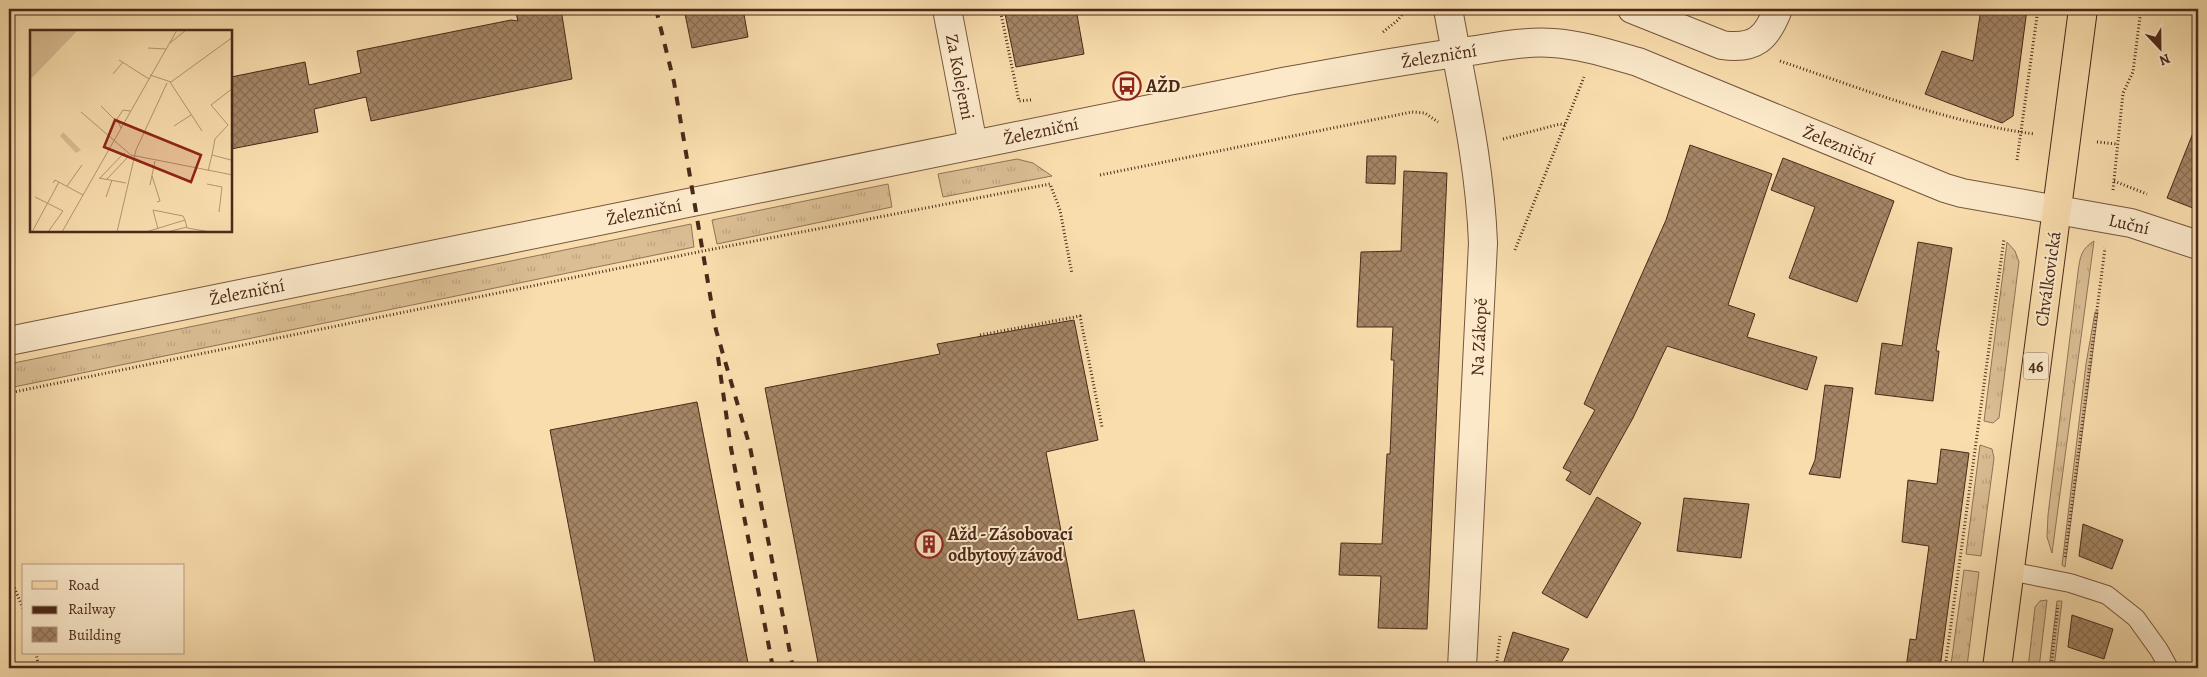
<svg xmlns="http://www.w3.org/2000/svg" width="2207" height="677" viewBox="0 0 2207 677" font-family="Alegreya,serif">
<style>
.grass{fill:url(#grass-tufts);stroke:#937356}
.building{fill:url(#building-cross-hatch);stroke:#4b2819}
.lines{fill:none;stroke-linecap:round;stroke-linejoin:round}
.lane-casing{stroke:#76553e;stroke-width:20}
.street-casing{stroke:#76553e;stroke-width:30}
.primary-casing{stroke:#4b2819;stroke-width:30}
.path{stroke:#4b2819;stroke-width:3;stroke-dasharray:1 2.5;stroke-linecap:butt}
.lane{stroke:#fbe9ca;stroke-width:18}
.street{stroke:#fbe9ca;stroke-width:28}
.primary{stroke:#f9ddad;stroke-width:28}
.rail{stroke:#4b2819;stroke-width:4;stroke-dasharray:9 9;stroke-linecap:butt}
.labels{text-anchor:middle;stroke-width:4;stroke-linejoin:round;paint-order:stroke}
.shield{fill:#fbe9ca;stroke:#80624e;stroke-width:1}
.shield-label{font-size:16px;font-weight:bold;fill:#4b2819}
.street-label{font-size:18px;fill:#4b2819;stroke:#fbe9ca}
.poi-label{font-size:18px;font-weight:bold;fill:#4b2819;stroke:#fbe9ca;text-anchor:start}
.inset-road{fill:none;stroke:#b39572;stroke-width:1}
.view{fill:#8f2418;fill-opacity:0.15;stroke:#8f2418;stroke-width:2.5}
.inset-edge{fill:none;stroke:#4b2819;stroke-width:2.5}
</style>
<defs>
<pattern id="grass-tufts" width="24" height="20" patternUnits="userSpaceOnUse" patternTransform="scale(1.25)"><rect width="24" height="20" fill="#dbbe94"/><path d="M3 7l-1-3M5 7V3M7 7l1-3M15 17l-1-3M17 17v-4M19 17l1-3" fill="none" stroke="#bda37f"/></pattern>
<pattern id="building-cross-hatch" width="8" height="8" patternUnits="userSpaceOnUse" patternTransform="scale(1.25)"><rect width="8" height="8" fill="#a58666"/><path d="M0 0l8 8M0 8l8-8" fill="none" stroke="#886e53"/></pattern>
</defs>
<rect width="100%" height="100%" fill="#f9ddad"/>
<filter id="stains"><feTurbulence type="fractalNoise" baseFrequency=".004" numOctaves="4"/><feColorMatrix values="0 0 0 0 .2 0 0 0 0 .09 0 0 0 0 .02 0 0 0 .5 -.17"/></filter>
<radialGradient id="worn" r=".72"><stop offset=".6" stop-color="#630" stop-opacity="0"/><stop offset="1" stop-color="#630" stop-opacity=".3"/></radialGradient>
<!-- grass -->
<g class="grass">
<path d="M1017 159 1033 163 1052 176 943 197 938 174Z"/>
<path d="M888 184 892 207 717 244 712 220Z"/>
<path d="M691 224 694 247 9 388V364Z"/>
<path d="M2094 241 2052 553 2047 537 2048 515 2078 272C2080 257 2081 249 2094 241Z"/>
<path d="M2007 242 2015 251 2019 262 1999 418 1993 423 1984 421Z"/>
<path d="M2095 312H2098L2065 567 2062 565 2086 364Z"/>
<path d="M1980 445 1992 449 1994 458 1981 556 1966 554Z"/>
<path d="M1964 570 1979 572 1967 666 1951 664Z"/>
<path d="M2047 600 2039 668H2028L2035 607 2040 601Z"/>
<path d="M2057 601H2062L2054 668H2049Z"/>
</g>
<!-- building -->
<g class="building">
<path d="M515 9H561L572 79 371 121 366 97 314 109 318 132 231 149V77L305 62 309 85 361 73 357 51 511 20 518 21Z"/>
<path d="M684 9H743L748 37 692 48Z"/>
<path d="M1004 9H1076L1084 54 1016 67Z"/>
<path d="M1981 9H2027L2013 116 2002 123 1925 94 1942 51 1973 61Z"/>
<path d="M2197 123 2198 124V210L2167 198Z"/>
<path d="M1690 145 1772 174 1728 305 1755 314 1747 337 1817 357 1807 390 1667 346 1633 418 1590 495 1566 480 1571 472 1563 468 1595 410 1584 404 1666 220Z"/>
<path d="M1367 156H1396L1395 184 1366 183Z"/>
<path d="M1783 158 1894 201 1857 302 1789 278 1815 207 1771 190Z"/>
<path d="M1404 171 1447 173 1427 629 1378 628 1381 576 1339 575 1341 543 1382 544 1387 454H1390L1394 360H1391L1393 327H1357L1361 252 1401 251Z"/>
<path d="M1918 242 1952 248 1936 351H1939L1933 401 1875 394 1882 343 1902 346Z"/>
<path d="M1074 320 1098 440 1046 452 1078 620 1134 610 1146 668H819L765 388 940 354 937 344Z"/>
<path d="M1825 385 1853 388 1840 478 1809 474 1815 460Z"/>
<path d="M697 402 749 668H596L550 430Z"/>
<path d="M1941 449 1969 453 1940 668H1906L1910 639 1916 640 1929 546 1902 542 1908 480 1937 484Z"/>
<path d="M1597 497 1641 523 1587 618 1542 593Z"/>
<path d="M1684 498 1749 504 1741 558 1677 551Z"/>
<path d="M2083 524 2123 540 2112 569 2079 556Z"/>
<path d="M2072 615 2113 629 2104 659 2068 647Z"/>
<path d="M1513 632 1569 649 1558 668H1502Z"/>
</g>
<g class="lines">
<!-- lane casing -->
<g class="lane-casing">
<path id="lane" d="M2009 571 2070 583 2107 595 2136 618 2159 650 2169 668"/>
</g>
<!-- street casing -->
<g class="street-casing">
<g id="street">
<path d="M947 9 973 145"/>
<path d="M1448 9C1462 87 1480 163 1483 243L1462 668"/>
<path d="M1632 9 1722 45C1755 50 1767 38 1778 9"/>
<path d="M9 341 1288 81C1351 70 1414 58 1477 50 1502 46 1528 41 1553 43 1583 45 1610 54 1638 62L1945 188 1962 193 2131 223 2198 245"/>
</g>
</g>
<!-- primary casing -->
<g class="primary-casing">
<path id="primary" d="M1997 668 2083 9"/>
</g>
<!-- path -->
<g class="path">
<path d="M1000 9 1019 101 1031 100"/>
<path d="M1593 9 1603 13"/>
<path d="M1383 32 1398 20 1406 9"/>
<path d="M1780 61C1863 89 1948 123 2035 134"/>
<path d="M1503 139 1560 124 1565 125"/>
<path d="M2097 142 2117 144"/>
<path d="M2017 160 2038 9"/>
<path d="M1100 175 1412 112 1425 113 1438 122"/>
<path d="M2114 181 2147 194"/>
<path d="M2113 190 2123 93 2133 72 2141 9"/>
<path d="M1515 250 1584 77"/>
<path d="M980 335 1080 316 1102 427"/>
<path d="M9 393 703 251 1050 184 1060 210 1072 274"/>
<path d="M2065 557 2105 248"/>
<path d="M9 575 24 611"/>
<path d="M36 653 39 668"/>
<path d="M1496 668 1500 636"/>
<path d="M1945 668 2004 239"/>
<path d="M2051 668 2058 605"/>
</g>
<!-- lane -->
<use href="#lane" class="lane"/>
<!-- street -->
<use href="#street" class="street"/>
<!-- primary -->
<use href="#primary" class="primary"/>
<!-- rail -->
<g class="rail">
<path d="M656 9 674 82 716 330 750 447 793 668"/>
<path d="M718 357 731 448 773 668"/>
</g>
</g>
<!-- icons -->
<defs>
<g id="bus-ring" transform="scale(1.4375)"><circle r="9.5" fill="#fbe9ca" stroke="#8f2418" stroke-width="1.5"/><path d="M-5-6H5V4H4V6H2V4H-2V6H-4V4H-5ZM-3.5-4V0h7V-4ZM-3.5 1.2v1.5H-2V1.2ZM2 1.2v1.5H3.5V1.2Z" fill="#8f2418"/></g>
<g id="building-ring" transform="scale(1.4375)"><circle r="9.5" fill="#fbe9ca" stroke="#8f2418" stroke-width="1.5"/><path d="M-4-6H4V6H1V3H-1V6H-4ZM-2.5-4.3h1.7v1.8h-1.7ZM.8-4.3h1.7v1.8H.8ZM-2.5-1h1.7V.8h-1.7ZM.8-1h1.7V.8H.8Z" fill="#8f2418"/></g>
</defs>
<g fill-rule="evenodd">
<use href="#bus-ring" x="1127" y="86"/>
<use href="#building-ring" x="929" y="544"/>
</g>
<g class="labels">
<!-- shield labels -->
<rect class="shield" x="2023.5" y="352.5" width="25" height="27" rx="4"/>
<g class="shield-label">
<text x="2036" y="372">46</text>
</g>
<!-- street labels -->
<g class="street-label">
<text transform="translate(1439 56) rotate(-9)" y="6">Železniční</text>
<text transform="translate(960 77) rotate(79)" y="6">Za Kolejemi</text>
<text transform="translate(1041 131) rotate(-12)" y="6">Železniční</text>
<text transform="translate(1839 145) rotate(22)" y="6">Železniční</text>
<text transform="translate(644 212) rotate(-11)" y="6">Železniční</text>
<text transform="translate(2129 224) rotate(13)" y="6">Luční</text>
<text transform="translate(2048 279) rotate(-82)" y="6">Chválkovická</text>
<text transform="translate(247 292) rotate(-11)" y="6">Železniční</text>
<text transform="translate(1479 337) rotate(-87)" y="6">Na Zákopě</text>
</g>
<!-- poi labels -->
<g class="poi-label">
<text x="1146" y="92">AŽD</text>
<text x="948" y="540">Ažd - Zásobovací<tspan x="948" dy="21">odbytový závod</tspan></text>
</g>
</g>
<!-- overview -->
<g transform="translate(30 30)">
<rect width="202" height="202" fill="#f9ddad"/>
<path d="M0 0H48L1 49 0 48Z" fill="#dbbe94"/>
<path d="M33 102 51 120 46 123 30 106Z" fill="#dbbe94"/>
<path class="inset-road" d="M140 13 156 0M118 18 136 19M89 30 119 49M83 44 93 32M120 45 141 52 203 7M140 52 172 101M71 76 86 91M51 82 101 125 203 145M144 96 161 85M91 98 87 89 93 80 100 81M201 130 182 125 185 109 198 95 181 75 203 58M178 141 182 125M122 146 130 171 127 172M69 148 96 153M70 148 94 123 97 128 77 149M23 153 25 150 53 165M177 154 192 157 189 182M120 155 125 131M37 156 52 135M5 167 33 181 18 202M76 167 82 150M128 199 123 180 153 186 155 190M2 202 29 152M32 202 147 0M87 202 106 120 137 53M116 202 155 190 157 198 181 202M137 202 157 197"/>
<path class="view" d="M85 90 171 125 161 152 74 117Z"/>
<rect width="202" height="202" class="inset-edge"/>
</g>
<!-- margin -->
<rect width="2207" height="677" fill="none" stroke="#f9ddad" stroke-width="30"/>
<rect x="10" y="10" width="2187" height="657" fill="none" stroke="#4b2819" stroke-width="2.5"/>
<rect x="15" y="15" width="2177" height="647" fill="none" stroke="#4b2819"/>
<!-- legend -->
<rect x="22" y="564" width="162" height="90" fill="#fbe9ca" stroke="#b59c83"/>
<rect x="32" y="581" width="25" height="8" fill="#f9ddad" stroke="#b59c83"/>
<text x="68" y="590" font-size="15" fill="#4b2819">Road</text>
<rect x="32" y="606" width="25" height="8" fill="#4b2819" stroke="#b59c83"/>
<text x="68" y="614" font-size="15" fill="#4b2819">Railway</text>
<rect x="32" y="627" width="25" height="15" fill="url(#building-cross-hatch)" stroke="#b59c83"/>
<text x="68" y="640" font-size="15" fill="#4b2819">Building</text>
<!-- north arrow -->
<g transform="translate(2160 48) rotate(158)" stroke="#fbe9ca" stroke-width="4" paint-order="stroke">
<path d="M0-4L9 19L0 12L-9 19Z" fill="#4b2819"/>
<text y="-8" font-size="14" font-weight="bold" text-anchor="middle" fill="#4b2819">N</text>
</g>
<rect width="100%" height="100%" filter="url(#stains)"/>
<rect width="100%" height="100%" fill="url(#worn)"/>
</svg>
